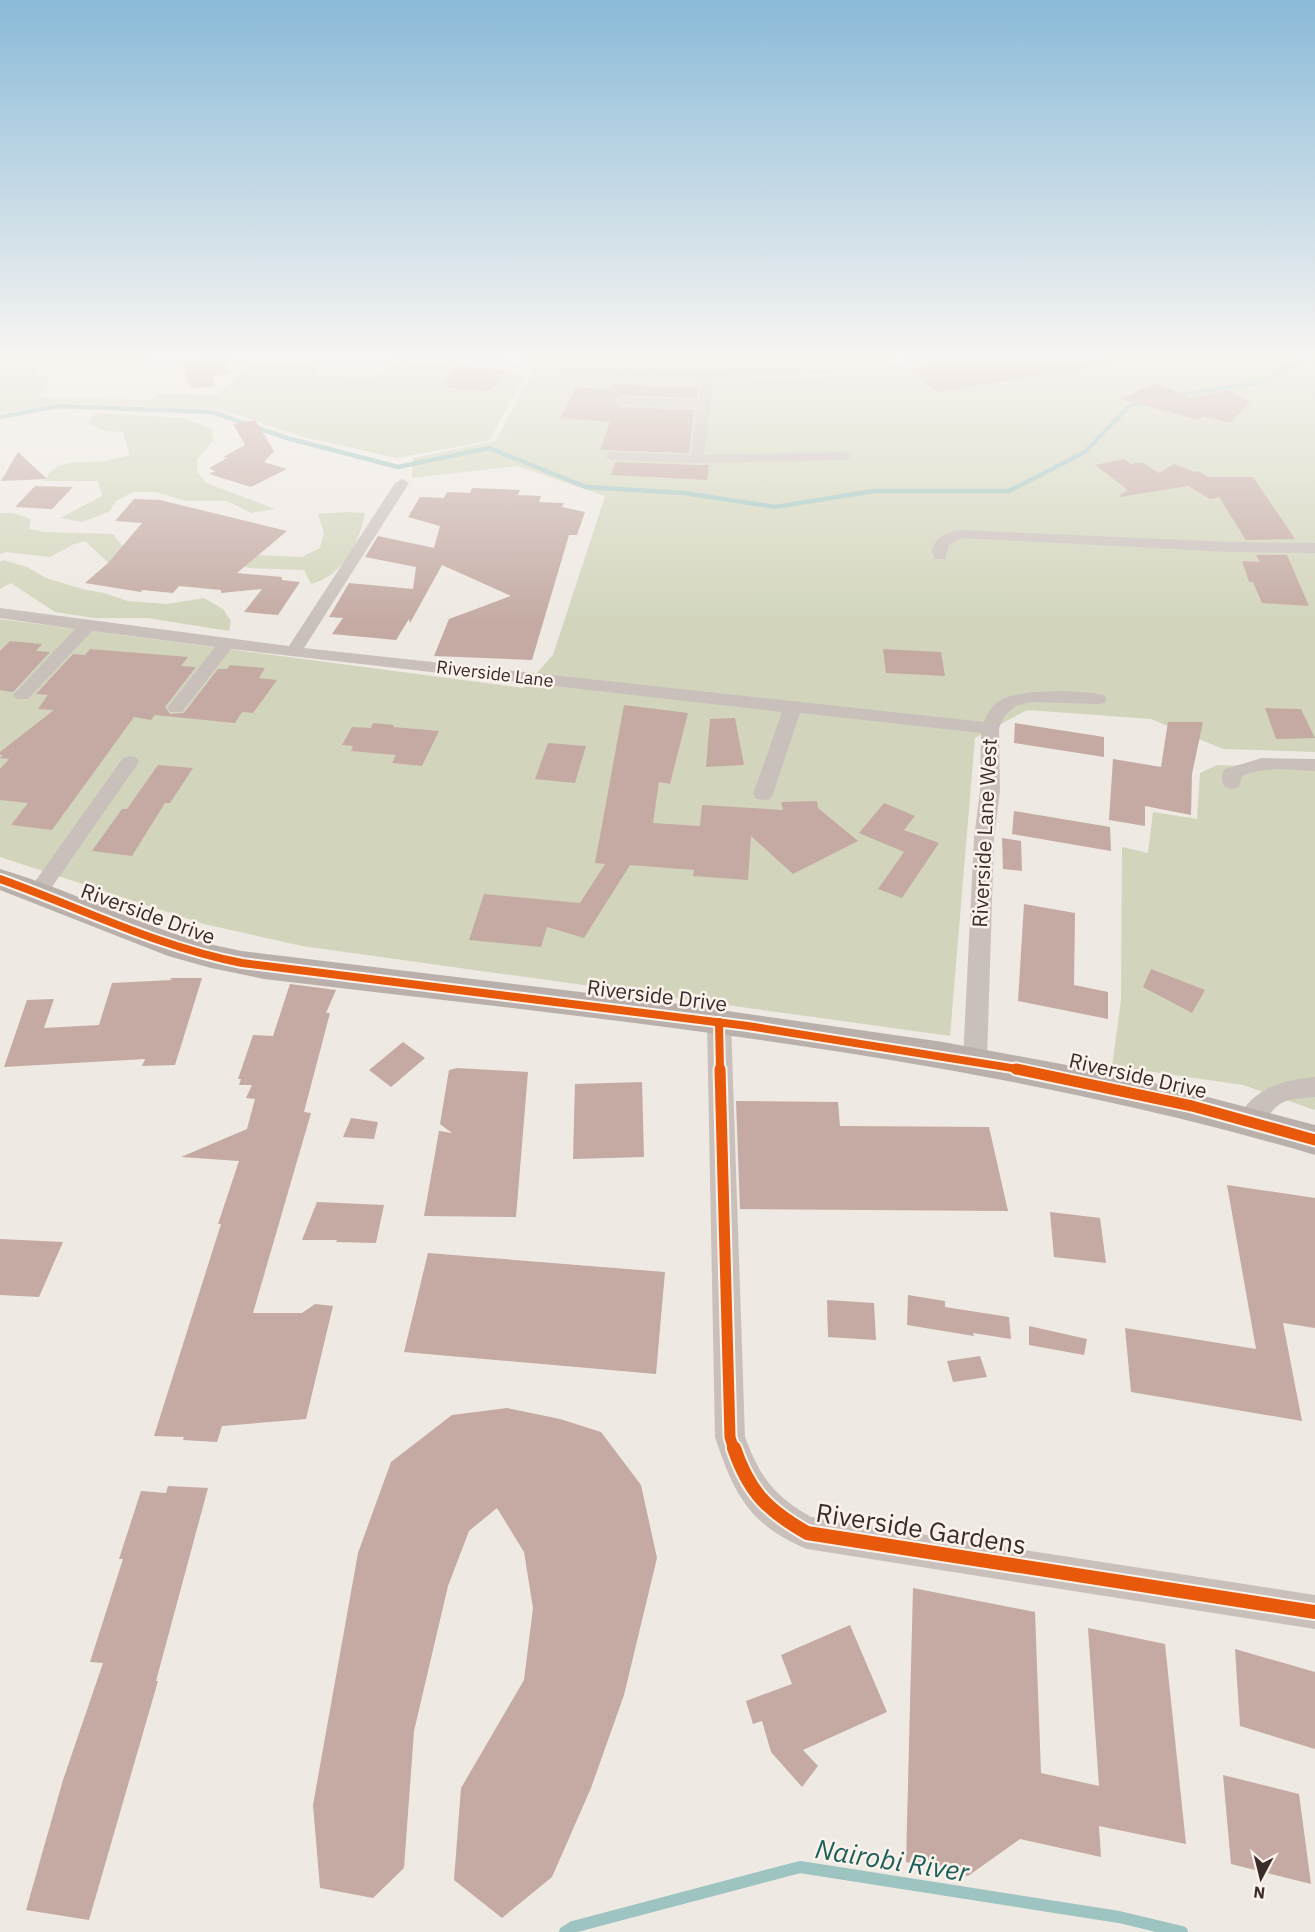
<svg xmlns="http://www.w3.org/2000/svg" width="1315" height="1932" viewBox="0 0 1315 1932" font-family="'IBM Plex Sans',sans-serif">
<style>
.green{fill:#d2d5bc}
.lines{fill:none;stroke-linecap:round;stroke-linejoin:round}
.stream-far1{stroke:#9dc4c0;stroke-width:4.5}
.stream{stroke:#9dc4c0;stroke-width:12}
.building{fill:#c4aaa3}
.street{fill:#c9c0bb;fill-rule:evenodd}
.secondary{fill:#b9b0ac;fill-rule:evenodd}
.cycleway-far2-casing{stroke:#fbf2eb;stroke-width:12}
.cycleway-far1-casing{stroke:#fbf2eb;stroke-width:15}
.cycleway-casing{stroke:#fbf2eb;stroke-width:18}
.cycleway-far2{stroke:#e8590c;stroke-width:8}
.cycleway-far1{stroke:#e8590c;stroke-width:11}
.cycleway{stroke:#e8590c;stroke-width:14}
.labels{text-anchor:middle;stroke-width:5;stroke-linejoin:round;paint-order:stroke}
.far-street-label{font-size:18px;fill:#3a2d29;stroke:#fbf2eb}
.street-label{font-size:21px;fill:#3a2d29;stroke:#fbf2eb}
.near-street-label{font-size:26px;fill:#3a2d29;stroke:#fbf2eb}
.near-water-label{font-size:27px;font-style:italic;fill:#1b605d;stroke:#fbf2eb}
</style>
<rect width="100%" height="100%" fill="#efe9e3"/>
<!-- green -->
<g class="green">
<path d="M0 354H151L136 366 46 362 33 375 49 378 38 398 152 400 158 394 217 395 253 362 319 367 313 375 375 378 398 359 525 375 489 441 397 458 299 436 220 409 59 403 0 413Z"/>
<path d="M525 354H886L896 360 880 364 708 373 519 363Z"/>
<path d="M980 354H1315V752L1223 749 1151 719 1027 710 975 738 950 1036 302 946 204 924 0 857V619L523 688 553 655 605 496 517 466 412 478 413 458 495 441 534 370C655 377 778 386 899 369 926 366 953 359 980 354Z"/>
<path d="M95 413 183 418 211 428 214 439 197 460V472L206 483 275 509 251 513 227 501H185L156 492H133L116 501 109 512 82 522 60 518 102 496 98 481H45C56 456 84 464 106 461 114 459 122 457 130 455L123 432 105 431 88 423Z"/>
<path d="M346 512 365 513C359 544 342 576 311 584L304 570 250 568 236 564 257 555 302 557 320 548 324 533 318 514Z"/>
<path d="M0 513H12L31 519 29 529 44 532 113 534 123 547 113 567 85 541 74 544 50 557 6 552 0 554Z"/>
<path d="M3 560 27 567 46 578 86 590 104 593 128 601 167 604 204 598 223 609 231 621 229 631 148 618H94L55 612 11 583 0 589V562Z"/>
<path d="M1217 765 1315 768V1110L1243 1085 1112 1066 1121 1000 1122 847 1148 853 1153 812 1197 819 1200 773Z"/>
</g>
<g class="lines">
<!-- stream-far1 -->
<g class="stream-far1">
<path d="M1172 396 1261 382 1315 354"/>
<path d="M0 417 57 406 212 412 287 438 398 467 489 448 586 487 684 493 775 507 874 491H1009L1085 452 1129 406 1148 402"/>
</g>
<!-- stream -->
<path class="stream" d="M565 1932 573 1927 800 1867 1119 1917 1182 1932"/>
</g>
<!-- building -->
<g class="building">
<path d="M203 354H223L230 374 212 377 214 386 191 389 190 385H186L184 364 205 362Z"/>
<path d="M1013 354H1111L1112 364 937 392 909 370Z"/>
<path d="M459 365 506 370 490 391 446 388 449 384 444 383Z"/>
<path d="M1156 383 1190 398 1228 390 1250 402 1230 423 1203 416 1199 420 1120 399Z"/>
<path d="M612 384 698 387 697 398 621 395 613 400 621 407 694 410 689 453 600 450 610 422 560 418 576 387 610 390Z"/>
<path d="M255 420 274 451 264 462 287 469 251 487 209 474 215 471 210 469 211 467 227 458 223 457 245 445 233 424Z"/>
<path d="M18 452 47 479 1 481Z"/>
<path d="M1124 459 1131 464 1142 462 1159 473 1174 464 1194 472 1198 471 1208 477H1253L1295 539 1246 540 1219 497 1210 499 1188 486 1120 497V495L1128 490 1095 465Z"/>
<path d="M615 462 697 465H709L707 480 611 475Z"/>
<path d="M35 486 73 487 52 509 15 507Z"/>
<path d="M472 488 520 490 518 495 541 496 539 502 564 503 562 507 585 512 577 535H569L532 660 434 656 449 619 511 596 442 565 410 623 409 619 396 640 332 634 343 618 329 617 349 583 413 589 416 567 365 557 378 536 434 548 440 526 408 517 420 497 444 498 447 492 470 493Z"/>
<path d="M134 499 160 500 287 531 237 573 282 577V580L300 582 278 615 244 612 262 589 221 593V590L179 586 173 593 142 590 141 592 85 583 108 563 142 523 115 521Z"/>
<path d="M1256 555H1287L1309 606 1262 603 1253 582H1249L1242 561 1260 562Z"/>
<path d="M10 641 42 644 36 651 50 652 13 692 0 690V651Z"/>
<path d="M90 649 188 657 181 666 196 667 165 707 170 714 184 713 218 669H227L230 665 265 668 259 678 277 680 253 713 242 712 235 723 155 715 151 720 134 717 52 830 11 825 28 803 0 800V769L9 759 0 758 3 755H0V752L54 710 38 709 48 695 36 694 73 654 85 655Z"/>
<path d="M883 649 941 652 945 676 886 673Z"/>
<path d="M624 705 688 713 670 784 659 782 653 823 700 826 702 805 783 810 781 802 817 801 818 808 858 841 793 874 751 836 748 880 693 876 694 870 630 865 584 938 547 927 541 947 469 940 484 894 580 903 605 864 595 863Z"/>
<path d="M1265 708 1301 709 1315 738 1276 739Z"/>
<path d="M735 718 744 765 706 767 710 719Z"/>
<path d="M1168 722H1203L1192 774 1191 815 1145 806V826L1109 820 1113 759 1161 767Z"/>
<path d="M373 723 394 725 393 727 439 731 422 766 392 763 396 755 351 751 353 746 342 745 352 727 371 728Z"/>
<path d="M1015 723 1104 737V757L1014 743Z"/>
<path d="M548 743 586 746 575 783 535 779Z"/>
<path d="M158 765 193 768 170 803H165L132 856 92 851 122 809H127Z"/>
<path d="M884 803 915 816 904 830 939 843 902 898 878 889 904 852 859 833Z"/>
<path d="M1014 811 1110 827 1111 851 1012 834Z"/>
<path d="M1002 838 1021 841 1022 871 1003 869Z"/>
<path d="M1024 904 1075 913 1074 985 1108 992V1019L1018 1001Z"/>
<path d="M1151 969 1205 990 1192 1013 1143 987Z"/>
<path d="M170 978H202L175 1065 142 1066 145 1059 4 1067 27 1000 54 999 44 1028 99 1025 112 983 172 980Z"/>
<path d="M290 984 336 990 326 1013H330L304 1112 311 1113 253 1313H302L315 1304 333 1306 306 1419 222 1426 217 1442 183 1440 184 1437 154 1436 221 1224H218L239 1161 181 1157 247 1129 255 1099 246 1098 252 1085H239L241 1079H238L253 1035 273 1036Z"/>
<path d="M403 1042 425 1058 391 1087 369 1070Z"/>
<path d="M457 1068 528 1072 516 1217 424 1216 439 1131 452 1133 440 1124 449 1070Z"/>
<path d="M642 1082 644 1157 573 1159 575 1084Z"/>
<path d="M736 1101 838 1102 840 1126 989 1127 1008 1211 740 1209Z"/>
<path d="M351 1118 378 1122 374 1139 343 1137Z"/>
<path d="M1227 1185 1315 1198V1328L1283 1323 1302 1421 1131 1392 1125 1328 1256 1349Z"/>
<path d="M317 1202 384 1205 376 1243 336 1242 337 1240H302Z"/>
<path d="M1050 1212 1100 1218 1106 1263 1054 1257Z"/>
<path d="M0 1239 63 1242 39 1297 0 1295Z"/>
<path d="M428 1253 665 1272 656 1374 404 1352Z"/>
<path d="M908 1295 945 1301V1307L1009 1317 1011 1339 973 1333 974 1336 907 1325Z"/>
<path d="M827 1300 874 1303 876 1340 828 1337Z"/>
<path d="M1029 1326 1087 1339 1084 1355 1029 1345Z"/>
<path d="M980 1356 987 1377 953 1382 947 1361Z"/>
<path d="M507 1408 560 1419 601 1432 641 1485 657 1558 624 1695 591 1788 552 1877 502 1918 454 1880 461 1788 524 1680 533 1608 524 1552 497 1508 469 1531 448 1586 414 1731 404 1868 373 1898 320 1888 313 1805 358 1553 391 1462 452 1415Z"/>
<path d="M168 1486 208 1488 156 1681H158L89 1920 26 1910 63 1780 103 1663 90 1662 123 1559H119L141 1491 166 1493Z"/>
<path d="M913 1588 1035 1612 1041 1773 1099 1786 1088 1628 1165 1644 1186 1844 1099 1826 1101 1857 1020 1839 968 1876 906 1862Z"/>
<path d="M850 1625 887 1712 803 1750 818 1766 802 1787 771 1752 762 1721 753 1724 746 1701 792 1684 781 1655Z"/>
<path d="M1235 1649 1315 1672V1749L1240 1726Z"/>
<path d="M1223 1775 1299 1794 1311 1884 1231 1864Z"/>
</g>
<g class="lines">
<!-- street -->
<g class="street">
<path d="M393 354H435L607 368 700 372 871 364 957 354H988L982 358 871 372 714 379 704 455 845 452 852 456 845 460 697 463 611 460 604 456 611 452 691 455 697 408 621 405 615 401 621 397 699 400 701 380 607 376 399 358Z"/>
<path d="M402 479 409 483 304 648 984 722C988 711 994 702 1005 698 1027 689 1082 690 1104 695L1107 699 1104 703 1098 704 1031 702 1016 706 1005 715 999 728 1000 791 994 838 987 1060 984 1067 975 1070 966 1067 963 1060 974 838 980 791 981 733 800 713 773 794 770 799 763 800 756 799 753 794 782 712 231 649 182 712H170L167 708 215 647 92 631 28 699H16L13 695 75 629 0 618V608L289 646 395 483Z"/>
<path d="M962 530 1230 542 1315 543V553L1230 552 962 538 949 545 945 559H935L932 551C936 535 948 532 962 530Z"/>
<path d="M130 756 137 758 139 762 45 897 38 900 31 897 27 892 31 887 123 758Z"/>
<path d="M1262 758 1315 759V771C1291 770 1264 766 1242 776L1239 787 1232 789 1225 787C1221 781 1221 775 1225 769Z"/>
<path d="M719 1013 727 1015 731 1022 745 1437C760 1477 774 1496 811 1517L1315 1595V1629L807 1549C749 1525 734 1494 715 1437L707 1022 711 1015Z"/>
<path d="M1315 1077V1097C1306 1098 1295 1098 1286 1101 1266 1108 1265 1136 1241 1128L1237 1120C1253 1088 1282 1080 1315 1077Z"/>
</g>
<!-- secondary -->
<path class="secondary" d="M0 869C82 893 157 936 242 951L679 1004 943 1042 1131 1077 1315 1125V1155C974 1054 616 1021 264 979L211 968 168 956 0 890Z"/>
<!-- cycleway-far2 casing -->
<g class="cycleway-far2-casing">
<g id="cycleway-far2">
<path d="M0 879C81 908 158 947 242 963L748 1026 1024 1070"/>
<path d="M719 1022 720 1070"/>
</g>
</g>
<!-- cycleway-far1 casing -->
<g class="cycleway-far1-casing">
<g id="cycleway-far1">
<path d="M720 1069 730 1437 734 1450"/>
<path d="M1016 1069 1192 1106 1315 1140"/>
</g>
</g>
<!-- cycleway casing -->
<g class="cycleway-casing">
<path id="cycleway" d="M734 1448C749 1492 767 1510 807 1533L1315 1612"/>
</g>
<!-- cycleway-far2 -->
<use href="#cycleway-far2" class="cycleway-far2"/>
<!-- cycleway-far1 -->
<use href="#cycleway-far1" class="cycleway-far1"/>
<!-- cycleway -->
<use href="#cycleway" class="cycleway"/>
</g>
<!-- sky -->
<linearGradient id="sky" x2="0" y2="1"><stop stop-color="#8abad8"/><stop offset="0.57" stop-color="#f8f5f2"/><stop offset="1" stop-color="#f8f5f2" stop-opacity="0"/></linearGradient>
<rect width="1315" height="624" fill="url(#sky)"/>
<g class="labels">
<!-- far-street labels -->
<g class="far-street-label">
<text transform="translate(495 674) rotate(7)" y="6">Riverside Lane</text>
</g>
<!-- street labels -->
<g class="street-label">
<text transform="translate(985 833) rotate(-87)" y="7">Riverside Lane West</text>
<text transform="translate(148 914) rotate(20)" y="7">Riverside Drive</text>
<text transform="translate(657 996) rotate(7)" y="7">Riverside Drive</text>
<text transform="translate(1138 1076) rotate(13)" y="7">Riverside Drive</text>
</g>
<!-- near-street labels -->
<g class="near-street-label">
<text transform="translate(921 1529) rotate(9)" y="9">Riverside Gardens</text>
</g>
<!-- near-water labels -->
<g class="near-water-label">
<text transform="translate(892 1861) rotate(9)" y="9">Nairobi River</text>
</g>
</g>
<!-- north arrow -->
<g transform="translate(1261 1878) rotate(187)" stroke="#fbf2eb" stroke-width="4.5" paint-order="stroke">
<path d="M0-4.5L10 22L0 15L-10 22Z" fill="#3a2d29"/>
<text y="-9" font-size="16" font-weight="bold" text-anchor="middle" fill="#3a2d29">N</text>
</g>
</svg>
